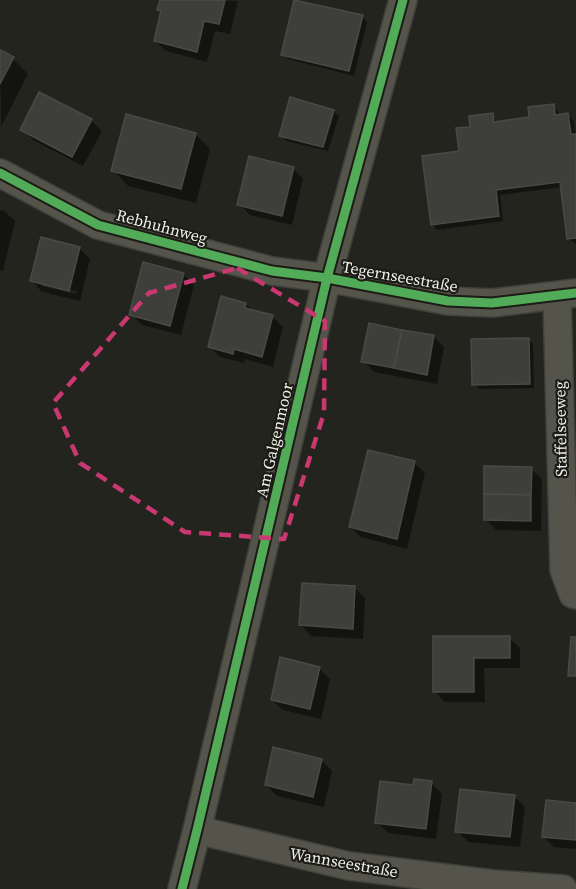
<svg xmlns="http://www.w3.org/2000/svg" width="576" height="889" viewBox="0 0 576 889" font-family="'Source Serif 4',serif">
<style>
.shadow{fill:#0007;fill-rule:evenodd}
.building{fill:#3e3e3b;stroke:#494946;stroke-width:1.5}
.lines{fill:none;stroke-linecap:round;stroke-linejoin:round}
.minor-casing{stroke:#40403c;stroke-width:30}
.minor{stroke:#54544a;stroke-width:27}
.cycleway-casing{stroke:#1c1b15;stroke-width:13}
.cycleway{stroke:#51ab58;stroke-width:9}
.marked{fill:none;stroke:#c93871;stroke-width:4.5;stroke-dasharray:12 8;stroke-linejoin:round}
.labels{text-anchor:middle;stroke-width:4.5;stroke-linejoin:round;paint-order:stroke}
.street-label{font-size:16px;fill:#efefeb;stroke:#1c1b15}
</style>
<rect width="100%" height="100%" fill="#24241f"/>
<!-- shadow -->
<g class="shadow">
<path d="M161 0 238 1 230 34 215 31 207 62 166 51 155 41 162 12 159 9Z"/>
<path d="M295 0 362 16 367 22 354 76 288 59 282 54Z"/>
<path d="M0 52 13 59 28 74 1 127Z"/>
<path d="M553 106 558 111 559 116 567 114 573 120 576 135V244L569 239 562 187 500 195 503 221 437 230 432 224 472 128 492 115 498 123 530 119Z"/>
<path d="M333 111 339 116 328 151 286 141 281 135Z"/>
<path d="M91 120 102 131 83 166 33 140 22 130Z"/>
<path d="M195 134 210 149 196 203 128 186 113 170Z"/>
<path d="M293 168 303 179 292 225 250 215 239 204Z"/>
<path d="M0 210 4 211 15 221 3 271 0 270Z"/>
<path d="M79 248 90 259 80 301 42 292 32 281ZM42 283 77 291 76 294 42 286Z"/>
<path d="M183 274 194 285 181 335 142 325 131 314Z"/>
<path d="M246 304 253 311 272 316 283 327 273 367 245 359 244 363 220 357 210 347Z"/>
<path d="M433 336 444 347 437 384 374 372 363 361Z"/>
<path d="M528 339 533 344 534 388 479 389 474 384Z"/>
<path d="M414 463 425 473 407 549 361 537 350 527Z"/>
<path d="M531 469 542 479 541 531 496 530 485 519Z"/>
<path d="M354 587 365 598 363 639 311 636 301 625Z"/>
<path d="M434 637 509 638 520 648V668H484L485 702H445L434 691Z"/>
<path d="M319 668 330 679 321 719 283 710 272 700Z"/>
<path d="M321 760 332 771 324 807 277 796 266 785Z"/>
<path d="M431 783 442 794 436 839 388 833 377 822 414 787Z"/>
<path d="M514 796 525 807 520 847 468 842 457 831Z"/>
<path d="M576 804V849L554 847 543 836Z"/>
</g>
<!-- building -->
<g class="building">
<path d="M160 0H225L219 24 204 21 197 52 154 41 161 11 157 10Z"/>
<path d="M294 0 363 15 349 71 281 55Z"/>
<path d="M0 50 14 57 0 84Z"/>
<path d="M39 92 92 119 72 157 20 130Z"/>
<path d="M290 97 334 110 323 147 279 136Z"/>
<path d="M554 104 555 115 568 113 571 134H576V238L567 239 560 182 496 190 499 216 431 225 422 156 459 151 456 128 470 127 469 116 493 113 494 122 529 117 528 107Z"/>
<path d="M126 114 196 133 181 189 111 171Z"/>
<path d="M249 156 294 167 282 216 237 205Z"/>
<path d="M41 237 80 247 69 291 30 281Z"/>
<path d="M143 262 184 273 170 326 129 315Z"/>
<path d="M221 296 246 303 245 308 273 315 262 357 234 349 233 354 208 347Z"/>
<path d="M369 323 402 330 394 368 361 362Z"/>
<path d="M402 330 434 335 427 375 394 368Z"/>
<path d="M529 338 530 384 472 385 471 339Z"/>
<path d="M368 450 415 461 397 539 349 527Z"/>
<path d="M484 466 532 467 531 495 484 494Z"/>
<path d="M484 494 531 495V521L484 520Z"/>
<path d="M302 583 355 586 353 629 299 625Z"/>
<path d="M433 636H510V658H474V692H433Z"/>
<path d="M571 637H576V676H568Z"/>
<path d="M280 657 320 667 310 709 271 700Z"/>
<path d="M273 747 322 759 313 797 265 785Z"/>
<path d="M414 779 432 781 426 829 375 823 380 781 413 785Z"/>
<path d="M460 789 515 795 510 837 455 832Z"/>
<path d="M546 800 576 803V840L542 837Z"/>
</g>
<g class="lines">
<!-- minor casing -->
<g class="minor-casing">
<g id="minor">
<path d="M0 173 98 225 272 271 327 278 448 301 492 303 576 293"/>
<path d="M557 296 564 570 573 594 576 595"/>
<path d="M197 830 349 866 493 884 563 889"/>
<path d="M182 889 197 830 327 278 403 0"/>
</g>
</g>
<!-- minor -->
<use href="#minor" class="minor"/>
<!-- cycleway casing -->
<g class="cycleway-casing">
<g id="cycleway">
<path d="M0 173 98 225 272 271 327 278 448 301 492 303 576 293"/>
<path d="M182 889 197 830 327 278 403 0"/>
</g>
</g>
<!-- cycleway -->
<use href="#cycleway" class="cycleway"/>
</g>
<!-- marked area -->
<path class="marked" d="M237 268 325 321 324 413 284 539 185 532 80 463 53 403 149 293Z"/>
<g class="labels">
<!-- street labels -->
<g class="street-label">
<text transform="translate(162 226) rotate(15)" y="6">Rebhuhnweg</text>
<text transform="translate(400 276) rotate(10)" y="6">Tegernseestraße</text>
<text transform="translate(560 429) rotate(-91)" y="6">Staffelseeweg</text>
<text transform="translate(274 440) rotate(-77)" y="6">Am Galgenmoor</text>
<text transform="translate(344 862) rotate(10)" y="6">Wannseestraße</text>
</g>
</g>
</svg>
